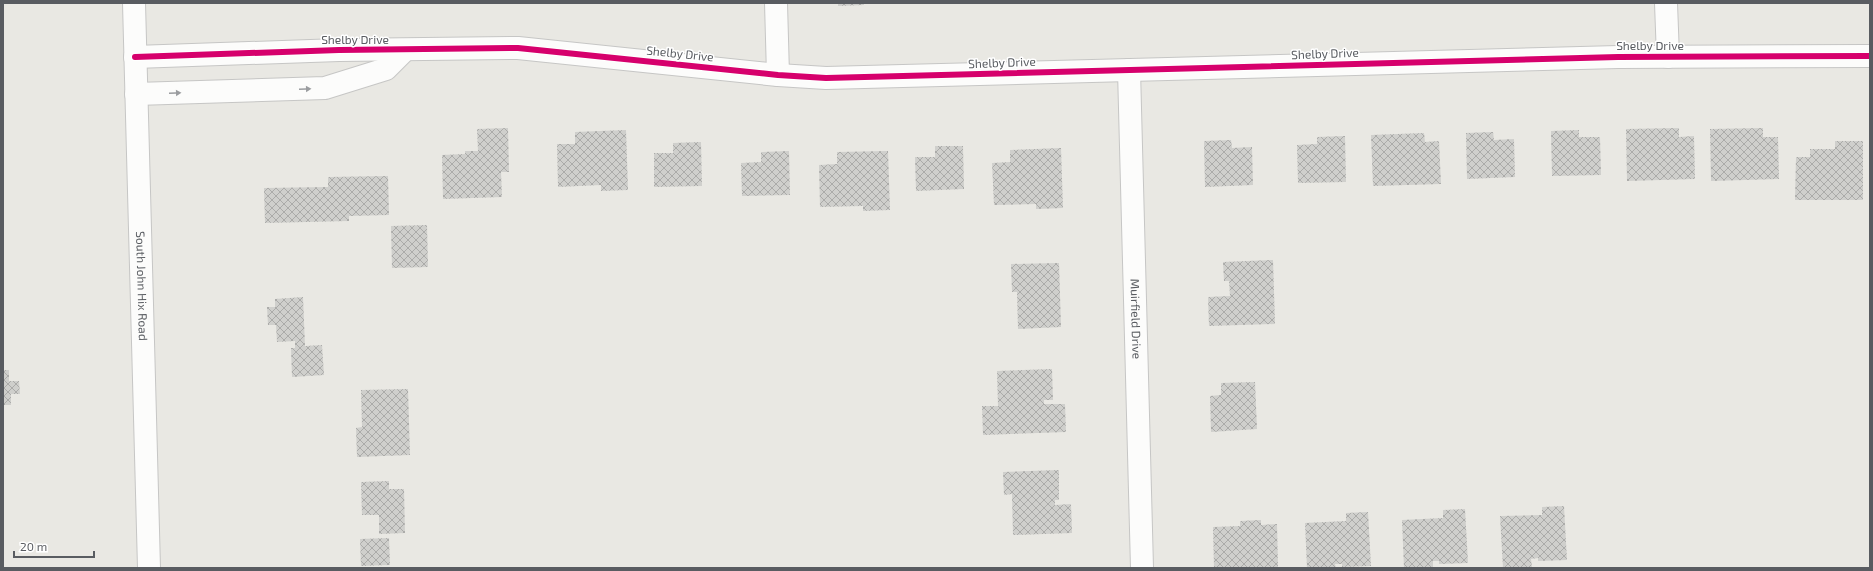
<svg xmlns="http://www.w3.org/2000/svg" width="1873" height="571" viewBox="0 0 1873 571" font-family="'Exo 2',sans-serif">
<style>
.building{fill:url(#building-cross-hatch)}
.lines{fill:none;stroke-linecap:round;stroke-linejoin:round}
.minor-casing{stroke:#c6c6c5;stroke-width:24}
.minor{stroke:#fcfcfb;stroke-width:22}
.cycleway-casing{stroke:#fff;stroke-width:8}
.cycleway{stroke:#d6006c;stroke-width:6}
.oneway{fill:#9a9c9f}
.labels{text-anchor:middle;stroke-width:3;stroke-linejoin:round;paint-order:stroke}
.street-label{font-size:12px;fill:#595c61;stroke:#fff}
</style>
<defs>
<pattern id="building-cross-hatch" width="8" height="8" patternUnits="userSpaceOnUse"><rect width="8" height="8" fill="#cfcfcc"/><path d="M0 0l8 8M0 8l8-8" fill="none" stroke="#ababa9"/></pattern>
</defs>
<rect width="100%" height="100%" fill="#e9e8e3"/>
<!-- building -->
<g class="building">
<path d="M838 3H864V5L838 6Z"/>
<path d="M508 128 509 172H501L502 197 443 199 442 155 465 154V151H478L477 129Z"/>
<path d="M1679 128V137L1694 136 1695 179 1627 181 1626 129Z"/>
<path d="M1763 128V137H1778L1779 179 1711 181 1710 129Z"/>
<path d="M626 130 628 190 601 191V185L558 187 557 144H575V132Z"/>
<path d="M1579 130V137H1600L1601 175 1552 176 1551 131Z"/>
<path d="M1493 132 1494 140 1514 139 1515 177 1467 179 1466 133Z"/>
<path d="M1424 133 1425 142 1439 141 1441 184 1373 186 1371 135Z"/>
<path d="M1345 136 1346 182 1298 183 1297 145 1317 144V137Z"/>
<path d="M1231 140 1232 148 1252 147 1253 185 1205 187 1204 141Z"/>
<path d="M1835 141H1863V200H1795L1796 157H1810V149H1835Z"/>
<path d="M701 142 702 186 654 187V153H673V143Z"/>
<path d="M935 146H963L964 189 916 191 915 157H935Z"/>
<path d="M1061 148 1063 208 1036 209V204L994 205 992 163 1010 162V150Z"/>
<path d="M789 151 790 195 742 196 741 163 761 162V152Z"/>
<path d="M888 151 890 210 863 211V206L820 207 819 165 837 164V152Z"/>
<path d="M388 176 389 215 349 216V221L265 223 264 188 328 187V177Z"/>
<path d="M427 225 428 267 392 268 391 226Z"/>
<path d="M1273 260 1275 324 1209 326 1208 297 1230 296 1229 281H1224L1223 262Z"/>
<path d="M1059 263 1061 327 1018 329 1017 292H1012L1011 264Z"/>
<path d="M303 297 305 346 322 345 324 375 292 377 291 348H295V341L277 342 276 325H268L267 307H275V299Z"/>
<path d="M1052 369 1053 400H1044V404H1065L1066 432 983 435 982 406H998L997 371Z"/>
<path d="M3 370H9V381H19L20 394H11V405H3Z"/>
<path d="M1255 382 1257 429 1211 432 1210 396 1221 395V383Z"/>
<path d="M408 389 410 455 357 457 356 428 362 427 361 390Z"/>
<path d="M1059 470V500H1055V505L1071 504 1072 533 1013 535 1012 494 1004 495 1003 472Z"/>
<path d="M389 481V489H404L405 533 379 534V515H362L361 482Z"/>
<path d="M1564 506 1567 560 1538 561V558L1531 559 1532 568H1503L1500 516 1542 515V507Z"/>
<path d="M1465 509 1468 563 1439 564V561H1433V568H1404L1402 520 1443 518V510Z"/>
<path d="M1368 512 1371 566 1342 567V564H1335L1336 568H1307L1305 523 1346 521V513Z"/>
<path d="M1261 520V525L1277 524 1278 567 1214 568 1213 527 1240 526V521Z"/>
<path d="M389 538 390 565 361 566 360 539Z"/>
</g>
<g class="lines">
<!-- minor casing -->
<g class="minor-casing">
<g id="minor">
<path id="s1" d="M134 3 149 568"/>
<path d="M776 3 778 75"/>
<path d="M1666 3 1668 57"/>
<path d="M135 57 339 50 518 48 778 75 826 78 1618 57 1870 56"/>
<path id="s2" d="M1129 70 1142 568"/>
<path d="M136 94 325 88 386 69 404 51"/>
</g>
</g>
<!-- minor -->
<use href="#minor" class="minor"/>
<!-- cycleway casing -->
<g class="cycleway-casing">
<path id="cycleway" d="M135 57 339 50 518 48 778 75 826 78 1618 57 1870 56"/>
</g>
<!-- cycleway -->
<use href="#cycleway" class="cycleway"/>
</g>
<!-- one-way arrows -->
<defs><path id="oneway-solid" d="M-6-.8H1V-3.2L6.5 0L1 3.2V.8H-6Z"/></defs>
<g class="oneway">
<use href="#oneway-solid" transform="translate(305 89) rotate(-2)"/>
<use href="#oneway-solid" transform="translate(175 93) rotate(-2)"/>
</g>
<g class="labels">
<!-- street labels -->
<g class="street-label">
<text x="355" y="44">Shelby Drive</text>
<text x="1650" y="50">Shelby Drive</text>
<text transform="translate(680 54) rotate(6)" y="4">Shelby Drive</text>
<text transform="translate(1325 54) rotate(-2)" y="4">Shelby Drive</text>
<text transform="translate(1002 63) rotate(-2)" y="4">Shelby Drive</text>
<text dy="4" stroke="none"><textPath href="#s1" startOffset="283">South John Hix Road</textPath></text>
<text dy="4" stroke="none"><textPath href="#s2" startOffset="249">Muirfield Drive</textPath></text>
</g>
</g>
<!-- border -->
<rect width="1873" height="571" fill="none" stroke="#595c61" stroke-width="8"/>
<!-- scale -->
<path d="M14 551v6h80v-6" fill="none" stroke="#595c61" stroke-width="2"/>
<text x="20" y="551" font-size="12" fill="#595c61" stroke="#ffffff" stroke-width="3" paint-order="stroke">20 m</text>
</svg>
